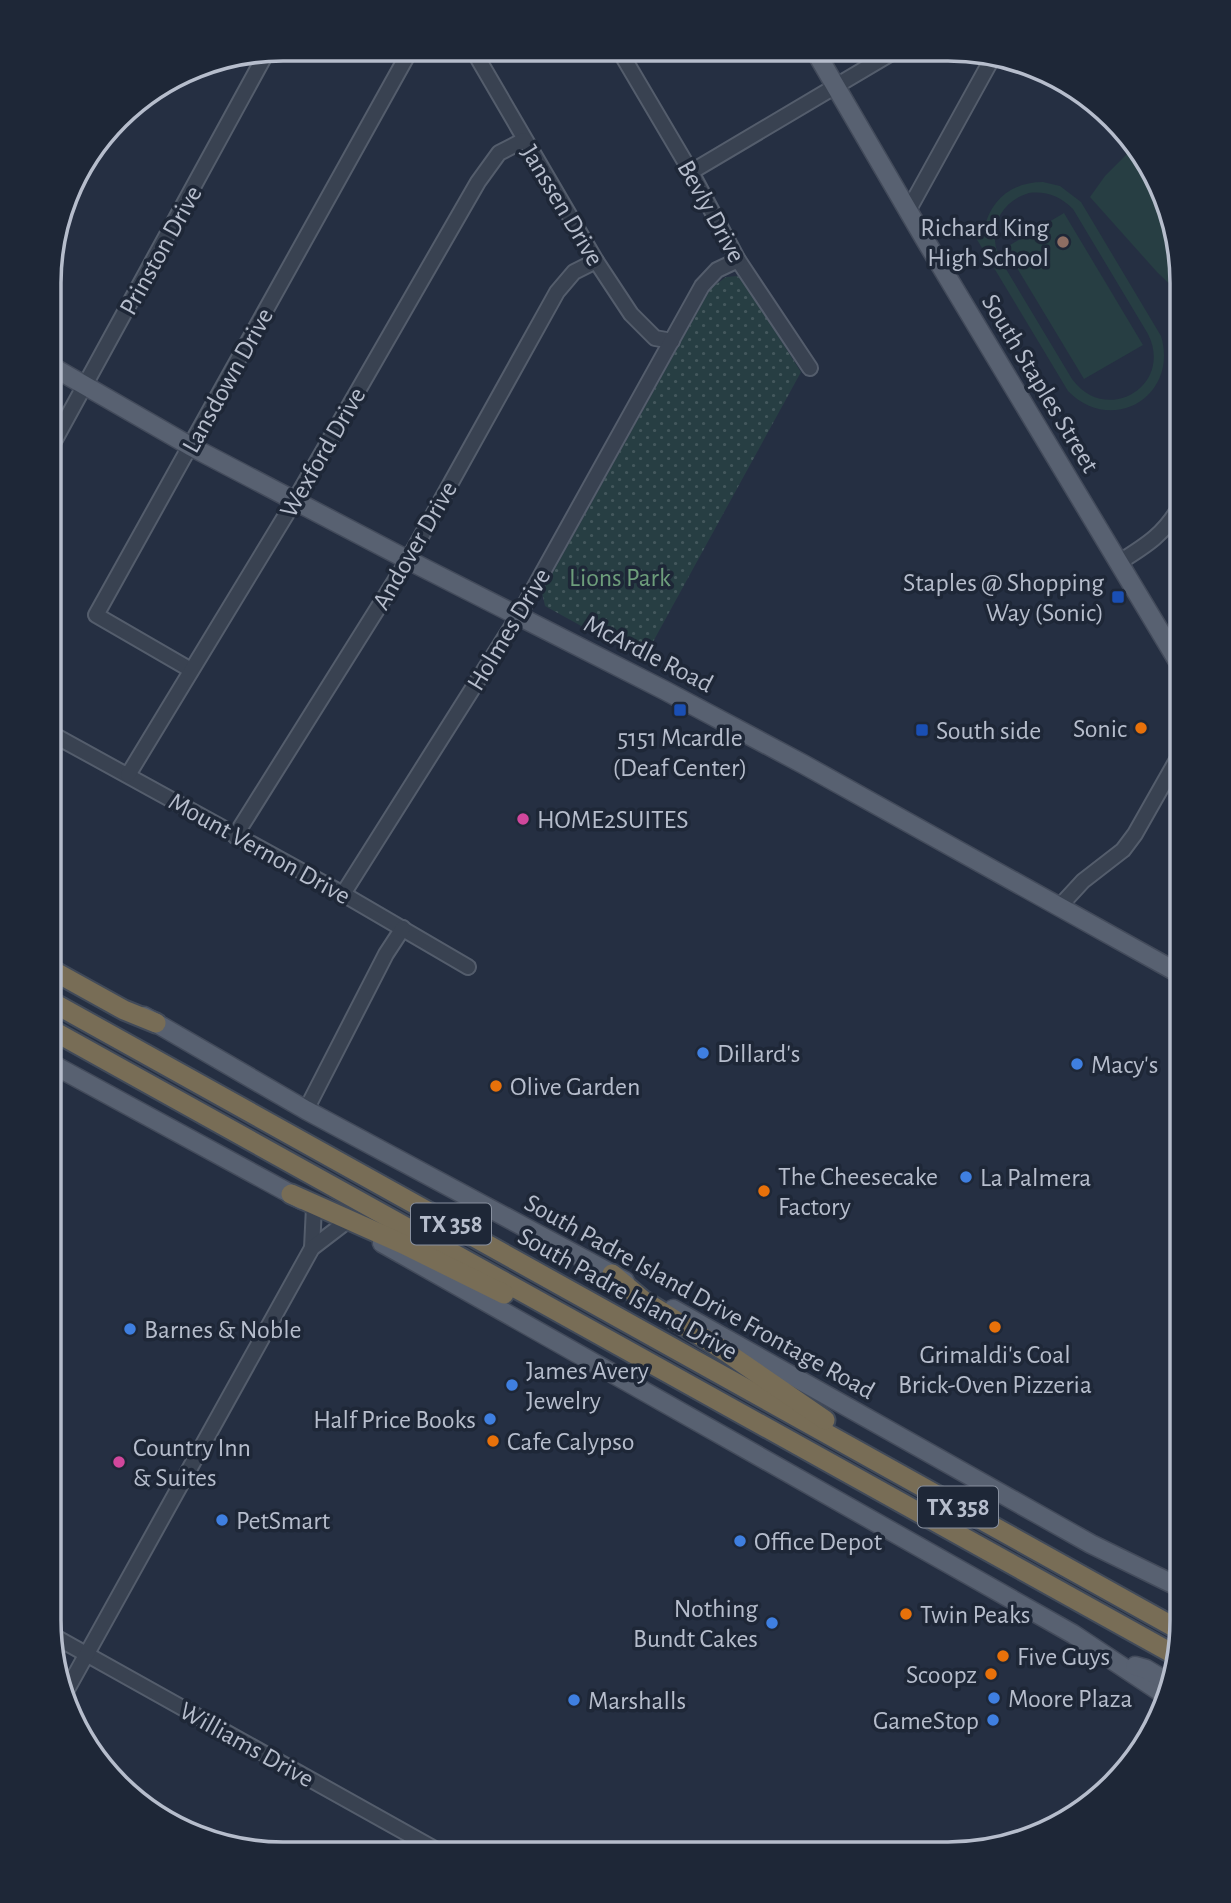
<svg xmlns="http://www.w3.org/2000/svg" width="1231" height="1903" viewBox="0 0 1231 1903" font-family="'Alegreya Sans',sans-serif">
<style>
.grass{fill:#273e43;fill-rule:evenodd}
.park{fill:url(#park-dots)}
.lines{fill:none;stroke-linecap:round;stroke-linejoin:round}
.minor-casing{stroke:#545d6c;stroke-width:18}
.major-casing{stroke:#434b5b;stroke-width:21}
.highway-casing{stroke:#414a59;stroke-width:23}
.minor{stroke:#394251;stroke-width:14}
.major{stroke:#586171;stroke-width:18}
.highway{stroke:#786d56;stroke-width:19}
.education-dot{fill:#8d6e63;stroke:#1e2737;stroke-width:2.5}
.transit-dot{fill:#1a4fb4;stroke:#1e2737;stroke-width:2.5}
.food-dot{fill:#e8710a;stroke:#1e2737;stroke-width:2.5}
.hotel-dot{fill:#d1479c;stroke:#1e2737;stroke-width:2.5}
.shop-dot{fill:#3f7fe0;stroke:#1e2737;stroke-width:2.5}
.labels{text-anchor:middle;stroke-width:7;stroke-linejoin:round;paint-order:stroke}
.shield{fill:#1e2737;stroke:#88909f;stroke-width:2}
.shield-label{font-size:24px;font-weight:bold;fill:#b6bdcc}
.street-label{font-size:26px;fill:#b6bdcc;stroke:#1e2737}
.poi-label{font-size:26px;fill:#b6bdcc;stroke:#1e2737;text-anchor:start}
.park-label{font-size:26px;fill:#6d9d7b;stroke:#1e2737}
.rim{fill:none;stroke:#b6bdcc;stroke-width:3.5}
</style>
<defs>
<pattern id="park-dots" width="8" height="8" patternUnits="userSpaceOnUse" patternTransform="scale(1.75)"><rect width="8" height="8" fill="#273e43"/><path d="M2 2h.1M6 6h.1" fill="none" stroke="#44585d" stroke-width="1.8" stroke-linecap="round"/></pattern>
</defs>
<rect width="100%" height="100%" fill="#252f42"/>
<!-- grass -->
<g class="grass">
<path d="M1131 150 1164 193 1182 283V296L1157 272 1090 197 1105 176Z"/>
<path d="M1043 182 1060 186 1081 202 1161 336C1179 396 1112 436 1068 391L970 228 979 223 984 230C990 200 1012 182 1043 182ZM1029 193C1046 191 1060 196 1073 209L1148 334C1174 386 1106 426 1072 379L1000 259C987 231 999 202 1029 193Z"/>
<path d="M1064 213 1143 345 1084 379 1005 248Z"/>
</g>
<!-- park -->
<path class="park" d="M737 276 744 282 801 372 643 660 545 606 542 592 711 288 726 277Z"/>
<g class="lines">
<!-- minor casing -->
<g class="minor-casing">
<g id="minor">
<path d="M473 50 596 261 631 314 655 338 672 341"/>
<path d="M619 50 691 172 738 260 810 368"/>
<path d="M691 172 895 51"/>
<path d="M908 211 993 57"/>
<path d="M51 447 267 52"/>
<path d="M1118 563C1147 545 1165 534 1182 503"/>
<path d="M191 670 96 615 411 49"/>
<path d="M50 733 343 894 468 967"/>
<path d="M128 775 295 500 478 182 499 153 524 140"/>
<path d="M235 836 408 560 557 292 574 272 596 261"/>
<path d="M343 894 519 615 702 286 717 270 738 260"/>
<path d="M1060 906 1083 881 1123 850 1135 834 1182 751"/>
<path d="M306 1110 386 954 403 928"/>
<path d="M312 1248 314 1207"/>
<path d="M52 1635 442 1853"/>
<path d="M64 1695 312 1248 346 1222"/>
</g>
</g>
<!-- major casing -->
<g class="major-casing">
<g id="major">
<path d="M815 51 924 238 1182 668"/>
<path d="M51 366 190 446 408 560 664 690 803 764 1182 975"/>
<path d="M144 1016 306 1110 625 1281"/>
<path d="M50 1063 302 1200"/>
<path d="M382 1243 1073 1634 1162 1693"/>
<path d="M673 1309 1091 1544 1181 1588"/>
<path d="M1135 1666 1146 1669 1166 1681"/>
</g>
</g>
<!-- highway casing -->
<g class="highway-casing">
<g id="highway">
<path d="M50 969 124 1010 156 1023"/>
<path d="M50 1001 1181 1631"/>
<path d="M50 1029 1175 1655"/>
<path d="M291 1194 403 1244 504 1294"/>
<path d="M612 1274 643 1300 726 1352 825 1420"/>
</g>
</g>
<!-- minor -->
<use href="#minor" class="minor"/>
<!-- major -->
<use href="#major" class="major"/>
<!-- highway -->
<use href="#highway" class="highway"/>
</g>
<!-- markers -->
<circle class="education-dot" cx="1063" cy="242" r="7"/>
<g class="transit-dot">
<rect x="1111" y="590" width="14" height="14" rx="3.5"/>
<rect x="673" y="703" width="14" height="14" rx="3.5"/>
<rect x="915" y="723" width="14" height="14" rx="3.5"/>
</g>
<g class="food-dot">
<circle cx="1141" cy="728" r="7"/>
<circle cx="496" cy="1086" r="7"/>
<circle cx="764" cy="1191" r="7"/>
<circle cx="995" cy="1327" r="7"/>
<circle cx="493" cy="1441" r="7"/>
<circle cx="906" cy="1614" r="7"/>
<circle cx="1003" cy="1656" r="7"/>
<circle cx="991" cy="1674" r="7"/>
</g>
<g class="hotel-dot">
<circle cx="523" cy="819" r="7"/>
<circle cx="119" cy="1462" r="7"/>
</g>
<g class="shop-dot">
<circle cx="703" cy="1053" r="7"/>
<circle cx="1077" cy="1064" r="7"/>
<circle cx="966" cy="1177" r="7"/>
<circle cx="130" cy="1329" r="7"/>
<circle cx="512" cy="1385" r="7"/>
<circle cx="490" cy="1419" r="7"/>
<circle cx="222" cy="1520" r="7"/>
<circle cx="740" cy="1541" r="7"/>
<circle cx="772" cy="1623" r="7"/>
<circle cx="994" cy="1698" r="7"/>
<circle cx="574" cy="1700" r="7"/>
<circle cx="993" cy="1720" r="7"/>
</g>
<g class="labels">
<!-- shield labels -->
<g class="shield">
<rect x="411" y="1203.5" width="80" height="41" rx="5"/>
<rect x="918" y="1486.5" width="80" height="41" rx="5"/>
</g>
<g class="shield-label">
<text x="451" y="1232">TX 358</text>
<text x="958" y="1515">TX 358</text>
</g>
<!-- street labels -->
<g class="street-label">
<text transform="translate(563 205) rotate(59)" y="9">Janssen Drive</text>
<text transform="translate(712 211) rotate(61)" y="9">Bevly Drive</text>
<text transform="translate(160 250) rotate(-61)" y="9">Prinston Drive</text>
<text transform="translate(227 380) rotate(-61)" y="9">Lansdown Drive</text>
<text transform="translate(1041 383) rotate(59)" y="9">South Staples Street</text>
<text transform="translate(322 452) rotate(-60)" y="9">Wexford Drive</text>
<text transform="translate(414 545) rotate(-60)" y="9">Andover Drive</text>
<text transform="translate(508 629) rotate(-59)" y="9">Holmes Drive</text>
<text transform="translate(649 653) rotate(27)" y="9">McArdle Road</text>
<text transform="translate(260 848) rotate(29)" y="9">Mount Vernon Drive</text>
<text transform="translate(628 1293) rotate(29)" y="9">South Padre Island Drive</text>
<text transform="translate(700 1296) rotate(29)" y="9">South Padre Island Drive Frontage Road</text>
<text transform="translate(247 1744) rotate(29)" y="9">Williams Drive</text>
</g>
<!-- poi labels -->
<g class="poi-label">
<text x="1049" y="236" text-anchor="end">Richard King<tspan x="1049" dy="30">High School</tspan></text>
<text x="1104" y="591" text-anchor="end">Staples @ Shopping<tspan x="1104" dy="30">Way (Sonic)</tspan></text>
<text x="1127" y="737" text-anchor="end">Sonic</text>
<text x="936" y="739">South side</text>
<text x="680" y="746" text-anchor="middle">5151 Mcardle<tspan x="680" dy="30">(Deaf Center)</tspan></text>
<text x="537" y="828">HOME2SUITES</text>
<text x="717" y="1062">Dillard's</text>
<text x="1091" y="1073">Macy's</text>
<text x="510" y="1095">Olive Garden</text>
<text x="778" y="1185">The Cheesecake<tspan x="778" dy="30">Factory</tspan></text>
<text x="980" y="1186">La Palmera</text>
<text x="144" y="1338">Barnes &amp; Noble</text>
<text x="995" y="1363" text-anchor="middle">Grimaldi's Coal<tspan x="995" dy="30">Brick-Oven Pizzeria</tspan></text>
<text x="526" y="1379">James Avery<tspan x="526" dy="30">Jewelry</tspan></text>
<text x="476" y="1428" text-anchor="end">Half Price Books</text>
<text x="507" y="1450">Cafe Calypso</text>
<text x="133" y="1456">Country Inn<tspan x="133" dy="30">&amp; Suites</tspan></text>
<text x="236" y="1529">PetSmart</text>
<text x="754" y="1550">Office Depot</text>
<text x="758" y="1617" text-anchor="end">Nothing<tspan x="758" dy="30">Bundt Cakes</tspan></text>
<text x="920" y="1623">Twin Peaks</text>
<text x="1017" y="1665">Five Guys</text>
<text x="977" y="1683" text-anchor="end">Scoopz</text>
<text x="1008" y="1707">Moore Plaza</text>
<text x="588" y="1709">Marshalls</text>
<text x="979" y="1729" text-anchor="end">GameStop</text>
</g>
<!-- park labels -->
<g class="park-label">
<text x="620" y="586">Lions Park</text>
</g>
</g>
<!-- crop -->
<path d="M0 0H1231V1903H0ZM283 61H948A222 222 0 0 1 1170 283V1620A222 222 0 0 1 948 1842H283A222 222 0 0 1 61 1620V283A222 222 0 0 1 283 61Z" fill="#1e2737" fill-rule="evenodd"/>
<path class="rim" d="M283 61H948A222 222 0 0 1 1170 283V1620A222 222 0 0 1 948 1842H283A222 222 0 0 1 61 1620V283A222 222 0 0 1 283 61Z"/>
</svg>
